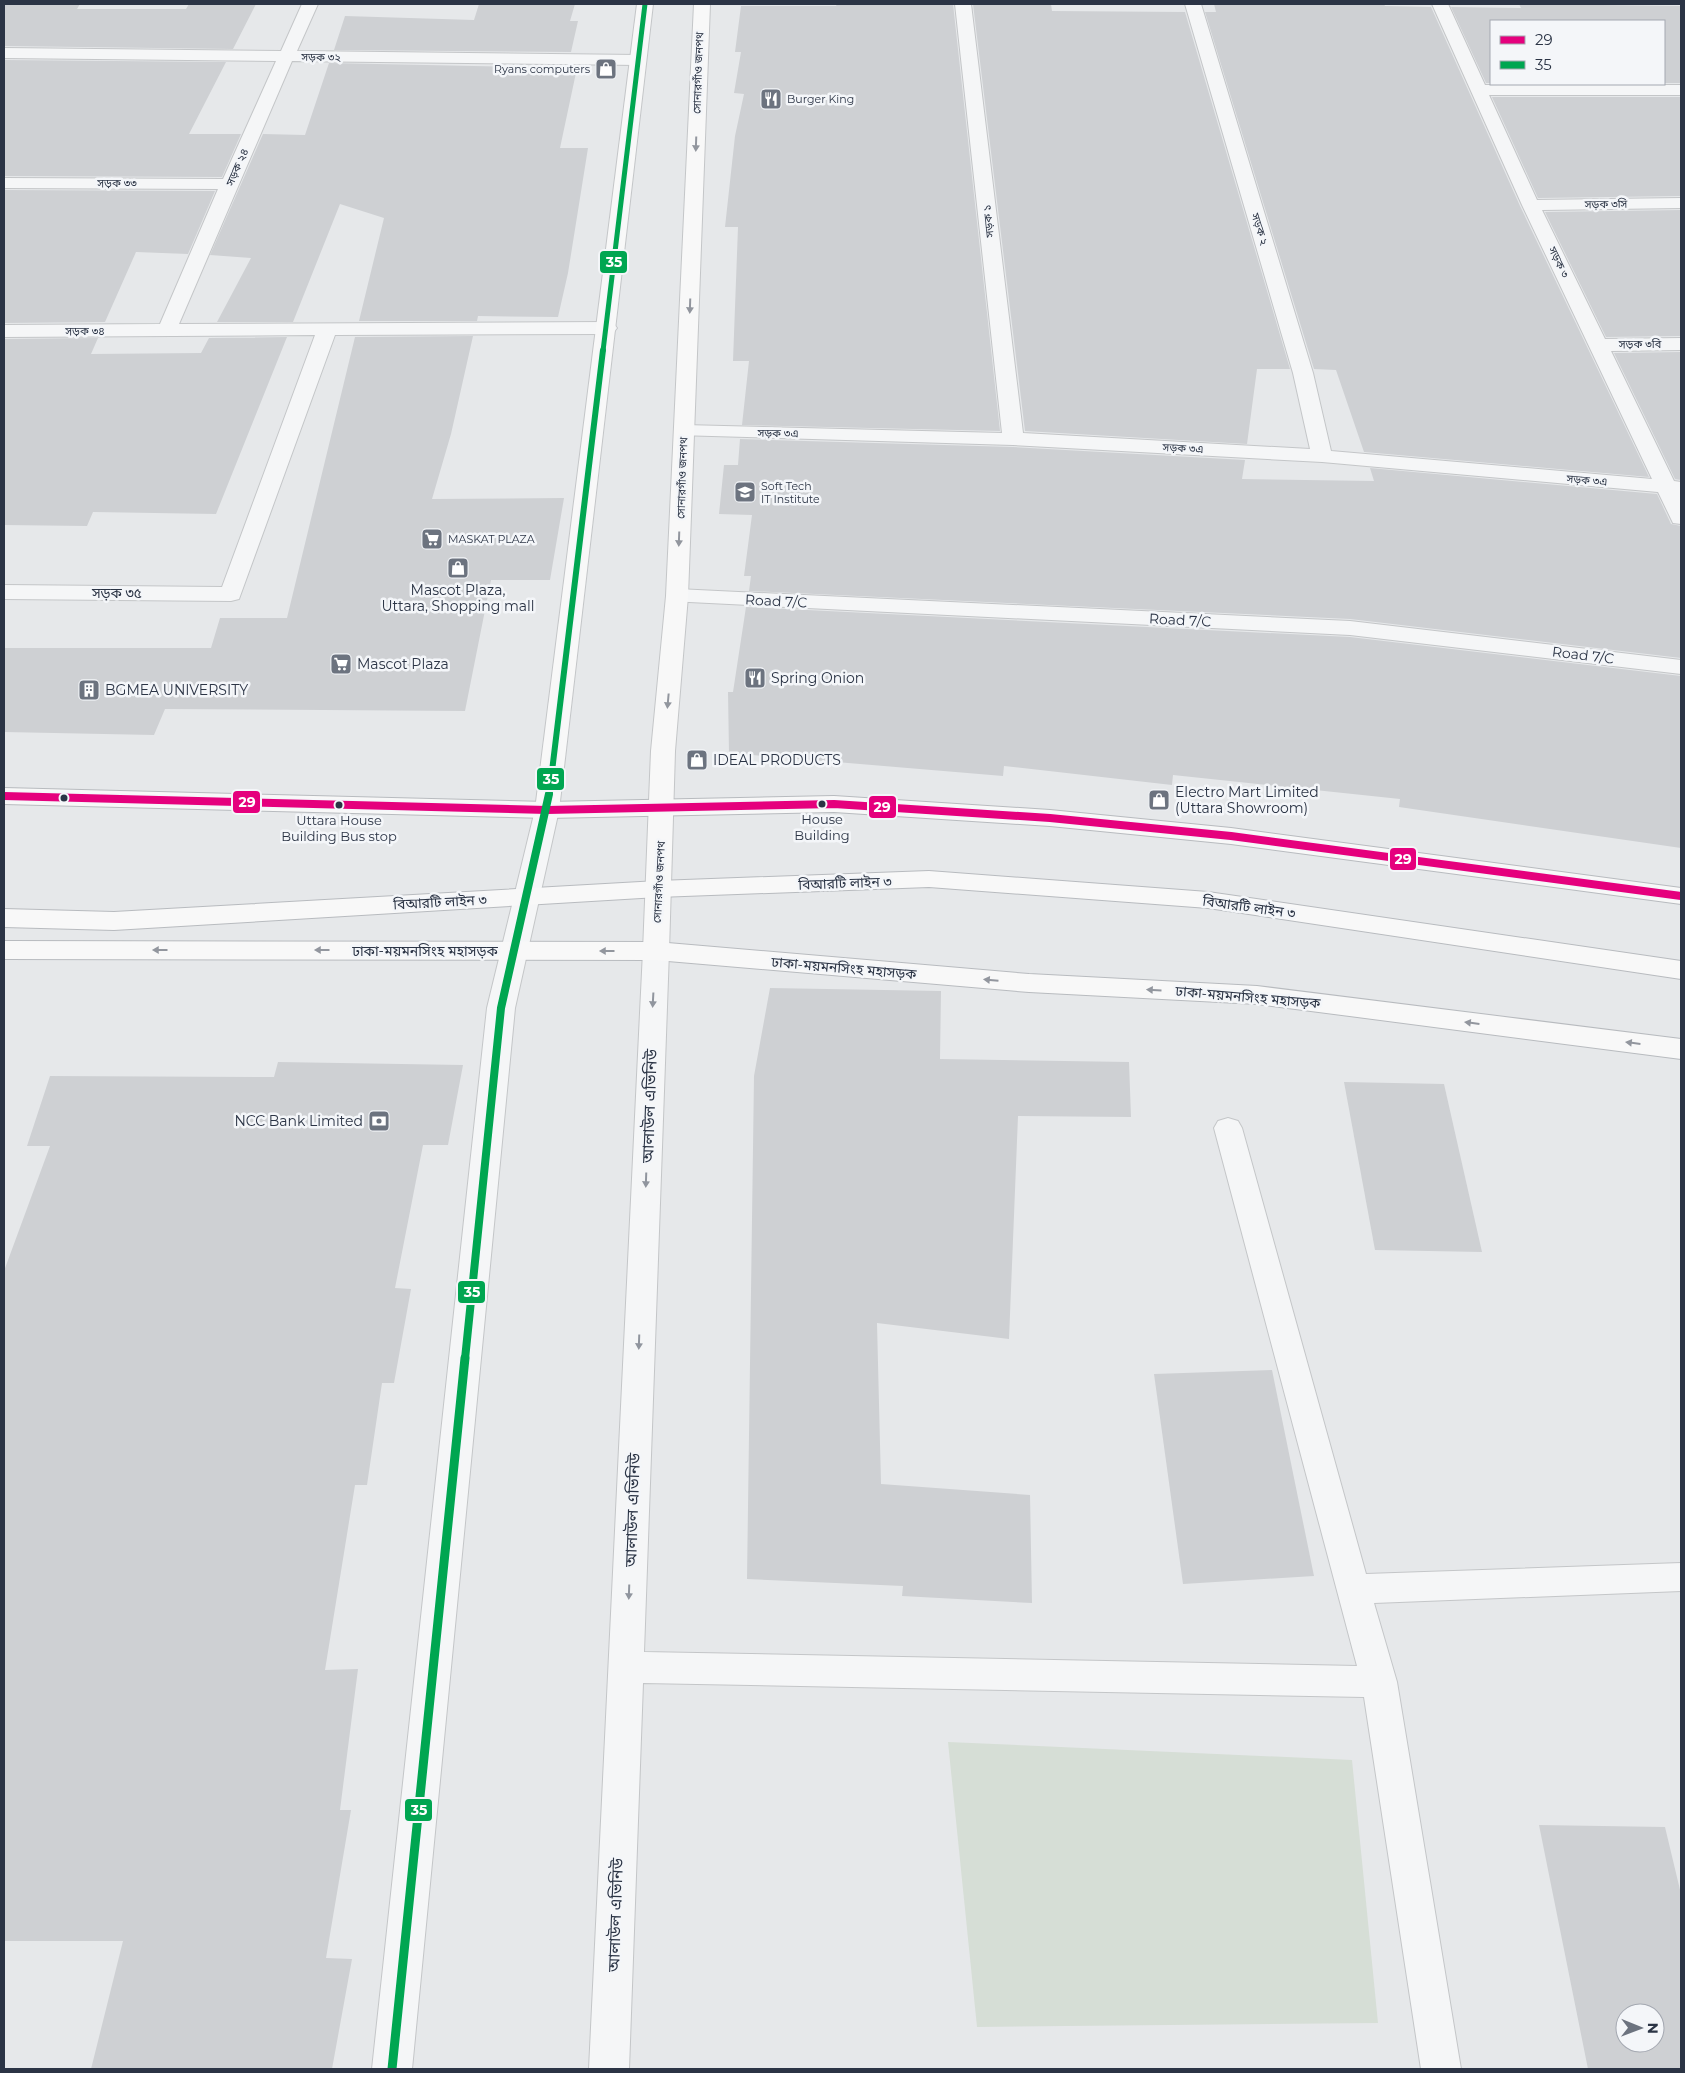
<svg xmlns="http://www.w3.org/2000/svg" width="1685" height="2073" viewBox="0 0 1685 2073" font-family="Montserrat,'Noto Sans Bengali',sans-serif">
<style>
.green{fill:#d6ded6}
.building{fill:#ced0d3;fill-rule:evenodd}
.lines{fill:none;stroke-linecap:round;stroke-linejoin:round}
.minor-casing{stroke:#c4c6c8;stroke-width:2}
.secondary-casing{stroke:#c4c6c8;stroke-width:2}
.trunk-casing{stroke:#b8bbbf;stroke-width:2}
.motorway-casing{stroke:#b8bbbf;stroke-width:2}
.minor{fill:#f5f6f7;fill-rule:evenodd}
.secondary{fill:#f8f8f8;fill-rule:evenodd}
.trunk{fill:#f8f8f8;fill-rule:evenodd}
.motorway{fill:#f8f8f8;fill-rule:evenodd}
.bus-1-casing{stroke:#f4f6f9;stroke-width:11}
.bus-2-far3-casing{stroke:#f4f6f9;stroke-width:8}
.bus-2-far2-casing{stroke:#f4f6f9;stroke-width:9}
.bus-2-far1-casing{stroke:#f4f6f9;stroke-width:11}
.bus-2-casing{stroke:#f4f6f9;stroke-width:13}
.bus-1{stroke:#e5007d;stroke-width:8}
.bus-2-far3{stroke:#00a651;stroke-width:5}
.bus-2-far2{stroke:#00a651;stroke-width:6}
.bus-2-far1{stroke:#00a651;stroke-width:8}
.bus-2{stroke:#00a651;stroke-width:9}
.oneway{fill:#92969e}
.oneway2{fill:#90959e}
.bus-dot{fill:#2b3445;stroke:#f4f6f9;stroke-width:2}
.labels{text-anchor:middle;stroke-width:5;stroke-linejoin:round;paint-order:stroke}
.far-street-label{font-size:11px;fill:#2b3445;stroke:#f4f6f9}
.far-poi-label{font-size:11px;fill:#2b3445;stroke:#f4f6f9;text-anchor:start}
.bus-label{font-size:13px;fill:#2b3445;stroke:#f4f6f9}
.poi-label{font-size:14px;fill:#2b3445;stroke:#f4f6f9;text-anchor:start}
.street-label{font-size:14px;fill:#2b3445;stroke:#f4f6f9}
.near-street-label{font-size:16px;fill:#2b3445;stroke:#f4f6f9}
.line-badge{stroke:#f4f6f9;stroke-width:2}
.badge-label{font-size:14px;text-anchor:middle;font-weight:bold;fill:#fff}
</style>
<rect width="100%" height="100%" fill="#e6e8ea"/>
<!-- green -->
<path class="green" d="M948 1742 1352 1760 1378 2023 977 2027Z"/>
<!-- building -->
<g class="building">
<path d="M4 4H80L77 9H186L189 4H256L233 49 4 46Z"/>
<path d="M479 4H575L570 21H578L571 52 334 50 345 16 474 20Z"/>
<path d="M837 4H953L1000 431 742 425 749 361H733L738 227H725L735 136 744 94 734 93 741 52H735L741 6H836Z"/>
<path d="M973 4H1051L1052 11 1185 12 1290 369H1257L1247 444 1025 431Z"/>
<path d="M1214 4H1384L1385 6 1431 7 1520 206 1649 477 1364 452 1336 370 1314 369 1205 12H1216Z"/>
<path d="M1519 4 1681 6V83H1664V21H1491V83H1486L1451 7 1521 8Z"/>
<path d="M4 60 226 62 189 134H241L222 177 4 176Z"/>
<path d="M329 63 577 68 560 148H588L568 273 558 317 478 316 477 321H359L384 218 340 204 293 322H217L251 258 210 255 263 134 305 135Z"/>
<path d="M1492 97H1681V196L1538 198Z"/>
<path d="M4 190 215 191 188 254 136 252 105 322 4 323Z"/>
<path d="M1681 210V336L1606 337 1545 212Z"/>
<path d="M473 336 451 434 432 499 564 498 550 580H491L465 711 165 709 154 735 4 732V648H211L220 618H287L355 337Z"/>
<path d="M287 337 216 514 93 512 87 526 4 525V339L98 338 91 354 201 353 209 338Z"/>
<path d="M1681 352V480L1675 479 1614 353Z"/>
<path d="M740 439 1013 447 1245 460 1242 479 1374 481 1370 468 1657 494 1671 524 1681 526V658L1350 619 749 591 751 576H744L752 515 719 514 724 465H738Z"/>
<path d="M746 607 1350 637 1681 676V848L1399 807 1400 799 1173 775 1172 785 1004 766 1003 776 729 753 728 692H733Z"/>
<path d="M770 988 941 991 940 1059 1129 1062 1131 1117 1018 1116 1009 1339 877 1323 881 1484 1030 1495 1032 1603 902 1596 903 1586 747 1579 754 1076Z"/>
<path d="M278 1062 463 1065 448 1145H423L395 1288 411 1289 394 1383H382L367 1485H355L325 1670 358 1669 340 1810H351L326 1958 352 1959 332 2069H91L123 1941H4V1271L50 1146H27L50 1076 274 1077Z"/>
<path d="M1344 1082 1444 1084 1482 1252 1375 1250Z"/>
<path d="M1272 1370 1314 1576 1183 1584 1154 1374Z"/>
<path d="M1539 1825 1665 1827 1681 1894V2069H1588ZM1625 2013H1655V2043H1625Z"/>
</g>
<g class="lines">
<!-- minor casing -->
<g class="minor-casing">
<g id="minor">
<path d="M302 4H318L297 51 638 55 646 60 638 65 292 61 179 324 607 322 614 324 617 328 614 332 607 334 335 335 239 599 231 601 4 599V585L222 587 315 335 4 337V325L160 324 218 189 4 188V178L223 179 276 61 4 58V48L281 51Z"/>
<path d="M955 4H971L1023 433 1310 449 1293 373 1185 4H1201L1313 373 1331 451 1652 479 1522 205 1432 4H1448L1485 85H1681V95H1489L1537 200 1681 198V208L1542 210 1605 339 1681 338V350L1611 351 1674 481 1681 482V524L1673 523 1658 492 1322 462 1013 445 677 435 674 431 677 427 684 425 1002 433Z"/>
<path d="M677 589 1350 621 1681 660V674L1350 635 669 601 666 596 669 591Z"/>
<path d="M547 802 556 804 559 810 515 1008 412 2069H372L487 1008 535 810 538 804Z"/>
<path d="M656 942 665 945 669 951 644 1652 1357 1666 1214 1128 1218 1121 1228 1118 1238 1121 1242 1128 1366 1574 1681 1563V1591L1374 1603 1397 1682 1461 2069H1421L1364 1697 643 1683 629 2069H589L643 951 647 945Z"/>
</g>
</g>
<!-- secondary casing -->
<g class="secondary-casing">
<g id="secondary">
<path d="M637 4H653L559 810 556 816 547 818 538 816 535 810Z"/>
<path d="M694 4H710L688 596 675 751 669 951 665 957 656 960 647 957 643 951 651 751 666 596Z"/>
</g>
</g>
<!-- trunk casing -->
<g class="trunk-casing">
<g id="trunk">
<path d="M4 788 547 802 834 796 1050 810 1231 828 1681 888V904L1231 844 1050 826 834 812 547 818 4 804Z"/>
<path d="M4 941 656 942 1029 974 1257 986 1681 1039V1059L1257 1004 1029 992 656 960 4 959Z"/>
</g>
</g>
<!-- motorway casing -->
<g class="motorway-casing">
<path id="motorway" d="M929 871 1208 892 1681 961V979L1208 908 929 887 658 897 114 930 4 927V909L114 912 658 881Z"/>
</g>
<!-- minor -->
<use href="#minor" class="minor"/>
<!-- secondary -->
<use href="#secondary" class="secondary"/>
<!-- trunk -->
<use href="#trunk" class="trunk"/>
<!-- motorway -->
<use href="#motorway" class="motorway"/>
<!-- bus-1 casing -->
<g class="bus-1-casing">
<path id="bus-1" d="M4 796 547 810 834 804 1050 818 1231 836 1681 896"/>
</g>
<!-- bus-2-far3 casing -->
<g class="bus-2-far3-casing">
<path id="bus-2-far3" d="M603 351 645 4"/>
</g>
<!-- bus-2-far2 casing -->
<g class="bus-2-far2-casing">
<path id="bus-2-far2" d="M549 796 603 350"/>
</g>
<!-- bus-2-far1 casing -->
<g class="bus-2-far1-casing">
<path id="bus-2-far1" d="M465 1359 501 1008 549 794"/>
</g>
<!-- bus-2 casing -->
<g class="bus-2-casing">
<path id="bus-2" d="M392 2069 465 1358"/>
</g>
<!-- bus-1 -->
<use href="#bus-1" class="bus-1"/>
<!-- bus-2-far3 -->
<use href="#bus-2-far3" class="bus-2-far3"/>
<!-- bus-2-far2 -->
<use href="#bus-2-far2" class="bus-2-far2"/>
<!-- bus-2-far1 -->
<use href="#bus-2-far1" class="bus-2-far1"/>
<!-- bus-2 -->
<use href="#bus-2" class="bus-2"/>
</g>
<!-- one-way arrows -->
<defs><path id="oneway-solid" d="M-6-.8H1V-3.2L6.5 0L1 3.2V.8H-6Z" transform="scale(1.25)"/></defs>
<g class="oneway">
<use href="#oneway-solid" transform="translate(696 144) rotate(92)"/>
<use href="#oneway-solid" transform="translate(690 306) rotate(92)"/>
<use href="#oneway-solid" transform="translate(679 539) rotate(92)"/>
<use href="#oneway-solid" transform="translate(668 701) rotate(95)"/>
<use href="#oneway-solid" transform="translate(160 950) rotate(-180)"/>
<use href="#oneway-solid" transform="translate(322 950) rotate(-180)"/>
<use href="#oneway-solid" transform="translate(607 951) rotate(-180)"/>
<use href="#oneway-solid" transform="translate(991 980) rotate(-175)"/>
<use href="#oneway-solid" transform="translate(1154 990) rotate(-177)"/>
<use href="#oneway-solid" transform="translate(1472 1023) rotate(-173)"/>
<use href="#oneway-solid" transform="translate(1633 1043) rotate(-173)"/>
</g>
<g class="oneway2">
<use href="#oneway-solid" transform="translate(653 1000) rotate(93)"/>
<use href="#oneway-solid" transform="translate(646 1180) rotate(92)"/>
<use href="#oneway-solid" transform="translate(639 1342) rotate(92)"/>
<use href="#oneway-solid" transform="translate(629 1592) rotate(92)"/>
</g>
<!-- icons -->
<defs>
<g id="shop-square" transform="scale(1.125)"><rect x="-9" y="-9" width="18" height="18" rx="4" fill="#6c737f" stroke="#f4f6f9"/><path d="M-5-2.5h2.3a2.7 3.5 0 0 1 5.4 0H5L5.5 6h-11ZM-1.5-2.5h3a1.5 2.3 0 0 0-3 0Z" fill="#fff"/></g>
<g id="restaurant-square" transform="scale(1.125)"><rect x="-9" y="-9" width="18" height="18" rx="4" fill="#6c737f" stroke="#f4f6f9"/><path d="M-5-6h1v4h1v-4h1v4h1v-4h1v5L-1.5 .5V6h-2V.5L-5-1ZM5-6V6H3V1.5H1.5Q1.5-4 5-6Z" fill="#fff"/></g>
<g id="university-square" transform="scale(1.125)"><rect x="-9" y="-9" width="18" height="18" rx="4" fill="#6c737f" stroke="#f4f6f9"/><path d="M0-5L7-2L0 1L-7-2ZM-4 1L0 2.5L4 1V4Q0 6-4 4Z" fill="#fff"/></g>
<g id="supermarket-square" transform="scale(1.125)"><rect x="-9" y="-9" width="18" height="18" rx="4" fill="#6c737f" stroke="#f4f6f9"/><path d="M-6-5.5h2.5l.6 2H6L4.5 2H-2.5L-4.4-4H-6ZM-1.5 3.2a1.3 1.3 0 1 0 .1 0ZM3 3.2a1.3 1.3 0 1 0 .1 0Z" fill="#fff"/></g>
<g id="building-square" transform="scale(1.125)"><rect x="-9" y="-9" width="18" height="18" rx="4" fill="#6c737f" stroke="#f4f6f9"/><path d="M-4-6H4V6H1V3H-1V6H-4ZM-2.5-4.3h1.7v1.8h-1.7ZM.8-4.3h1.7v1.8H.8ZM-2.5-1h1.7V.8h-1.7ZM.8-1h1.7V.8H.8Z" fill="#fff"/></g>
<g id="bank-square" transform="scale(1.125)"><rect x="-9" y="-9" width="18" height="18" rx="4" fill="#6c737f" stroke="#f4f6f9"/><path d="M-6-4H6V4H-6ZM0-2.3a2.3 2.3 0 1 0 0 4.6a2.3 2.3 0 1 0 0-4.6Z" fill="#fff"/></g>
</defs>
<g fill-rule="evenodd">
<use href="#shop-square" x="606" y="69"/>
<use href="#restaurant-square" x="771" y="99"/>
<use href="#university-square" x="745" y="492"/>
<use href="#supermarket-square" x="432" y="539"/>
<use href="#shop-square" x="458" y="568"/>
<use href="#supermarket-square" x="341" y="664"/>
<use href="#restaurant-square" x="755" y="678"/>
<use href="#building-square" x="89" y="690"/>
<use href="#shop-square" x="697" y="760"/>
<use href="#shop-square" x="1159" y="800"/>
<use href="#bank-square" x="379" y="1121"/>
</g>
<!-- markers -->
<g class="bus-dot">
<circle cx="64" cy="798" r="4.5"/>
<circle cx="822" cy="804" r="4.5"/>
<circle cx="339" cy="805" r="4.5"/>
</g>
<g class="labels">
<!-- far-street labels -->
<g class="far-street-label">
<text transform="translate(321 57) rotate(1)" y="4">সড়ক ৩২</text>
<text transform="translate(698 73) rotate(-88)" y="4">সোনারগাঁও জনপথ</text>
<text transform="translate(237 167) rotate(-66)" y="4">সড়ক ২৪</text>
<text x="117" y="187">সড়ক ৩৩</text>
<text transform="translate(1606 204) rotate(-1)" y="4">সড়ক ৩সি</text>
<text transform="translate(988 221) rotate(-96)" y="4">সড়ক ১</text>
<text transform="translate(1260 229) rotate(73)" y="4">সড়ক ২</text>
<text transform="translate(1559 262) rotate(64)" y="4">সড়ক ৩</text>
<text x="85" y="335">সড়ক ৩৪</text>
<text x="1640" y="348">সড়ক ৩বি</text>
<text transform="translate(778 433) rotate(1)" y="4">সড়ক ৩এ</text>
<text transform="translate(1183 448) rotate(3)" y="4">সড়ক ৩এ</text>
<text transform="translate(682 478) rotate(-88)" y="4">সোনারগাঁও জনপথ</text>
<text transform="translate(1587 480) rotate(5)" y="4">সড়ক ৩এ</text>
<text transform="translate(659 882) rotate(-87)" y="4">সোনারগাঁও জনপথ</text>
</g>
<!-- far-poi labels -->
<g class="far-poi-label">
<text x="590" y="73" text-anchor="end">Ryans computers</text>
<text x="787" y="103">Burger King</text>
<text x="761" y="490">Soft Tech<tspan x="761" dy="13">IT Institute</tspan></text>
<text x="448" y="543">MASKAT PLAZA</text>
</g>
<!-- bus labels -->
<g class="bus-label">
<text x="822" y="824">House<tspan x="822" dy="16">Building</tspan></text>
<text x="339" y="825">Uttara House<tspan x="339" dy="16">Building Bus stop</tspan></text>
</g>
<!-- poi labels -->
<g class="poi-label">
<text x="458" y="595" text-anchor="middle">Mascot Plaza,<tspan x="458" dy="16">Uttara, Shopping mall</tspan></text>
<text x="357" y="669">Mascot Plaza</text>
<text x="771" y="683">Spring Onion</text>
<text x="105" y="695">BGMEA UNIVERSITY</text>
<text x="713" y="765">IDEAL PRODUCTS</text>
<text x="1175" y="797">Electro Mart Limited<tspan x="1175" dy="16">(Uttara Showroom)</tspan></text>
<text x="363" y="1126" text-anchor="end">NCC Bank Limited</text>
</g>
<!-- street labels -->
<g class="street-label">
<text x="117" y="598">সড়ক ৩৫</text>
<text transform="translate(776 601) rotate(3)" y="5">Road 7/C</text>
<text transform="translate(1180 620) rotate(3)" y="5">Road 7/C</text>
<text transform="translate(1583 655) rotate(7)" y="5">Road 7/C</text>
<text transform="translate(845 883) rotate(-2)" y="5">বিআরটি লাইন ৩</text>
<text transform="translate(440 902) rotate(-3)" y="5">বিআরটি লাইন ৩</text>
<text transform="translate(1249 907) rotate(8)" y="5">বিআরটি লাইন ৩</text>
<text x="425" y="956">ঢাকা-ময়মনসিংহ মহাসড়ক</text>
<text transform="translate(844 968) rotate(5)" y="5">ঢাকা-ময়মনসিংহ মহাসড়ক</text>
<text transform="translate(1248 997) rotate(5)" y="5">ঢাকা-ময়মনসিংহ মহাসড়ক</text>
</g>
<!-- near-street labels -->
<g class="near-street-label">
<text transform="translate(649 1106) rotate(-88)" y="6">আলাউল এভিনিউ</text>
<text transform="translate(632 1510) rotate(-88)" y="6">আলাউল এভিনিউ</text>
<text transform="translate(615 1915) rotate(-88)" y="6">আলাউল এভিনিউ</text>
</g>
</g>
<g class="line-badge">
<rect x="599" y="250" width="29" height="24" rx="5" fill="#00a651"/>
<rect x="536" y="767" width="29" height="24" rx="5" fill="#00a651"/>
<rect x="232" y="790" width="29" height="24" rx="5" fill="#e5007d"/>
<rect x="868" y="795" width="29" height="24" rx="5" fill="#e5007d"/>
<rect x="1389" y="847" width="28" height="24" rx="5" fill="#e5007d"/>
<rect x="457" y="1280" width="29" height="24" rx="5" fill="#00a651"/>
<rect x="404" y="1798" width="29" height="24" rx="5" fill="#00a651"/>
</g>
<g class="badge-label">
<text x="614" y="267">35</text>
<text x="551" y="784">35</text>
<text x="247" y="807">29</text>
<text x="882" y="812">29</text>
<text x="1403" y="864">29</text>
<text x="472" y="1297">35</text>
<text x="419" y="1815">35</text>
</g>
<!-- border -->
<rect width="1685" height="2073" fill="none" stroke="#2b3445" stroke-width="10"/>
<!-- legend -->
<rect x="1490" y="20" width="175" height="65" fill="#f4f6f9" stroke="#a4a8b1"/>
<rect x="1500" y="36" width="25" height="8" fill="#e5007d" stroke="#a4a8b1"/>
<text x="1535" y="45" font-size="15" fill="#2b3445">29</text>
<rect x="1500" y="61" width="25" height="8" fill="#00a651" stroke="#a4a8b1"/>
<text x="1535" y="70" font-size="15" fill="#2b3445">35</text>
<!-- north arrow -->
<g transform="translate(1640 2028) rotate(91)"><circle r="24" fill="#f4f6f9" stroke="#a4a8b1"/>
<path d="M0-4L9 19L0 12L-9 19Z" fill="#6c737f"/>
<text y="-8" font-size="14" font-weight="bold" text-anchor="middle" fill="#2b3445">N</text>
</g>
</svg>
